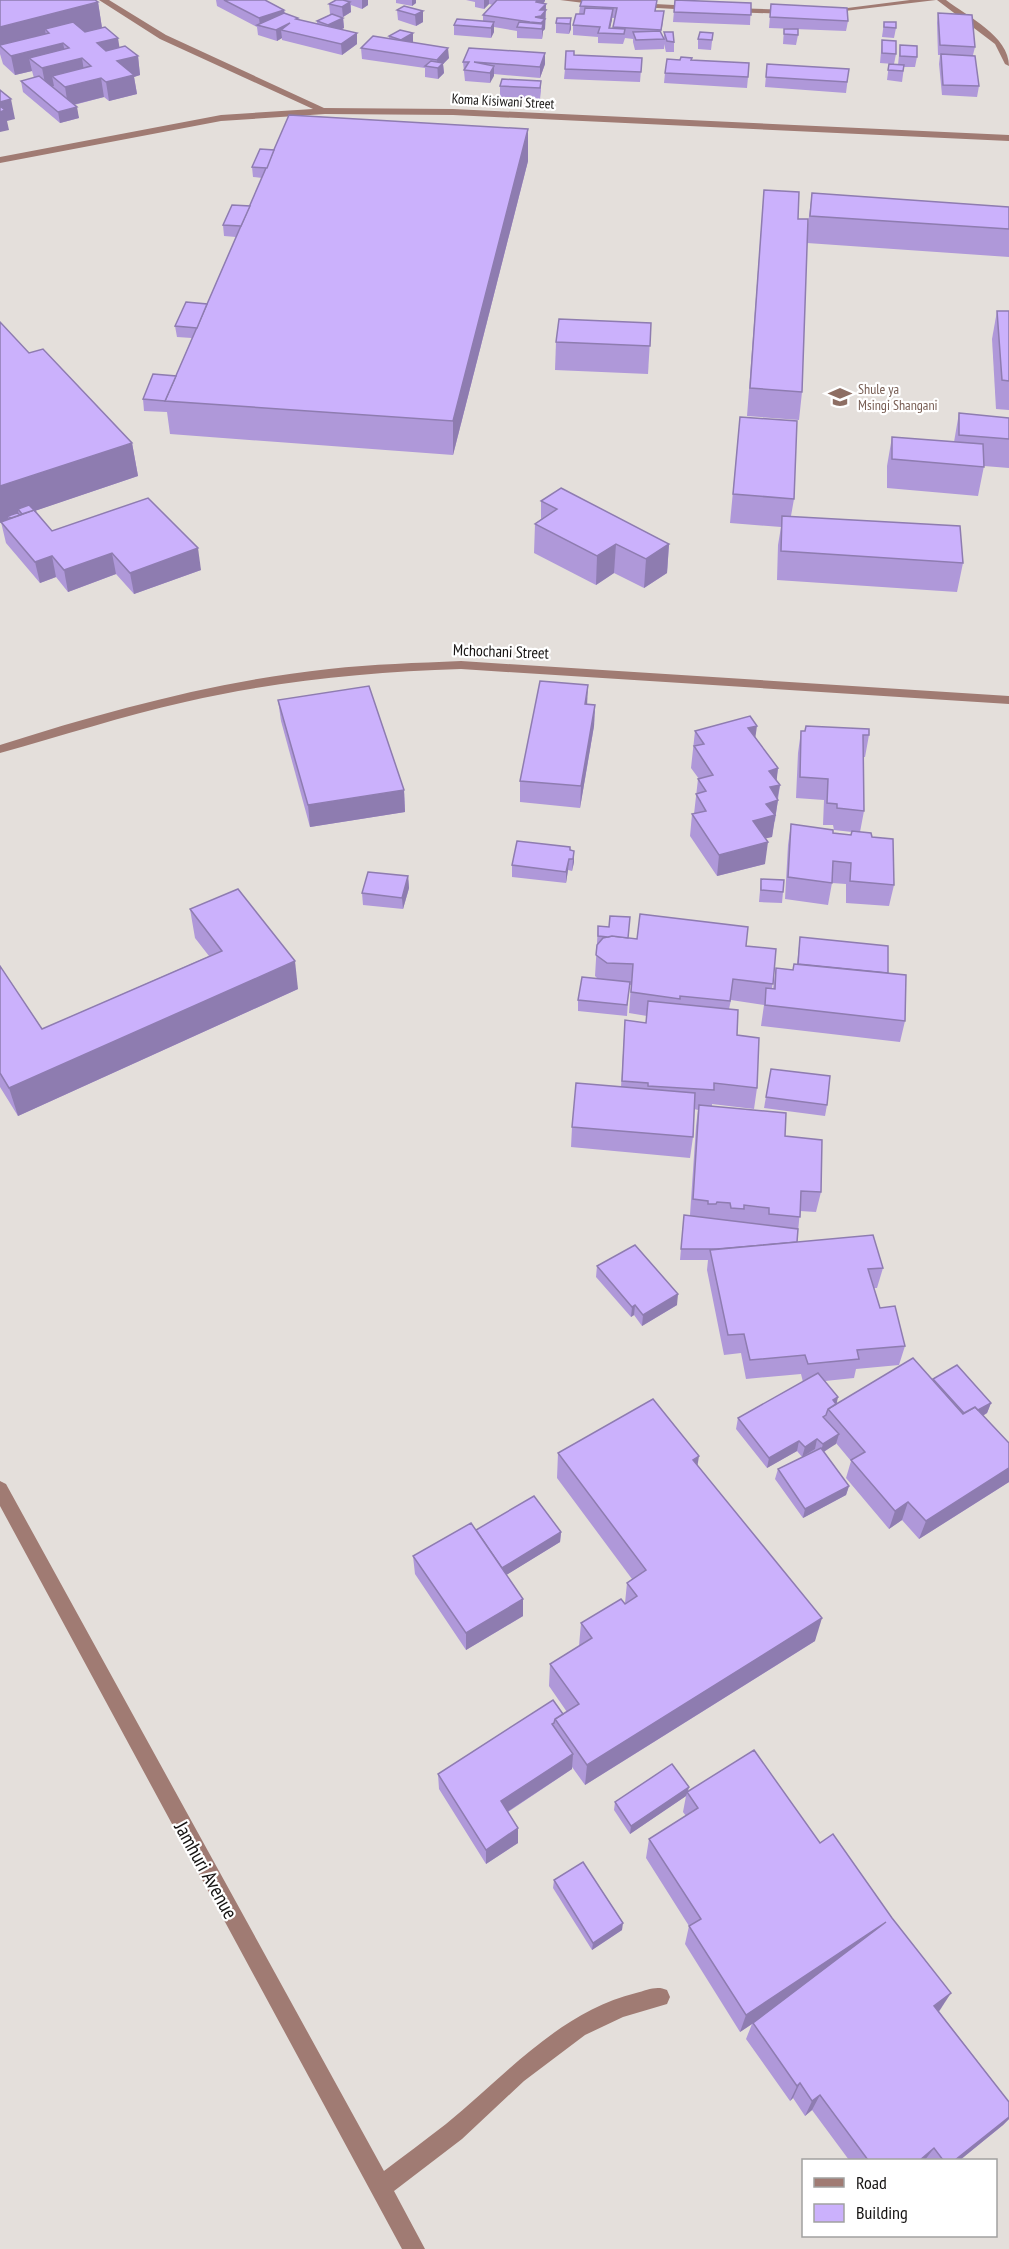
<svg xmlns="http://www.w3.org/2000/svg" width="1009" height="2249" viewBox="0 0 1009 2249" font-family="'PT Sans Narrow',sans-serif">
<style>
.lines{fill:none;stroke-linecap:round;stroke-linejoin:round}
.minor{fill:#a07b73;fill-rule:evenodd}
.wall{fill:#af98d9;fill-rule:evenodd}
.shaded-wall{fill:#8e7cb0}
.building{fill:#cbb1fc;stroke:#8e7cb0;stroke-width:1.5}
.labels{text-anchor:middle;stroke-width:4.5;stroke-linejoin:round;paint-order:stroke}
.far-street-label{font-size:14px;fill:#151312;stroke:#fff}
.far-education-label{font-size:14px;fill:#785e54;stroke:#fff;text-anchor:start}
.street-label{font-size:16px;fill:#151312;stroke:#fff}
.near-street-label{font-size:20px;fill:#151312;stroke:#fff}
</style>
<rect width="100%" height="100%" fill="#e4dfdb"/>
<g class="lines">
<!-- minor -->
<g class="minor">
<path d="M99 0H109L166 35 324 108 453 109 1009 135V141L453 115 325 114 221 121 0 163V157L221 115 313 109 160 39Z"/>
<path d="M560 0H592L604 3 600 5Z"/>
<path d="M910 0H936L828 13 824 11Z"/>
<path d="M937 0H946C968 17 1009 36 1009 66L1005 64 995 44Z"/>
<path d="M636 3 693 6 697 8 693 10 639 7H636Z"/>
<path d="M732 8 789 10 793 12 789 14 729 12 728 10Z"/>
<path d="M461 661 1009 696V704L461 669C367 672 276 681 185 702 122 716 62 736 0 753V745C107 711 217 681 329 669 373 664 417 663 461 661Z"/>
<path d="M0 1481 6 1484 384 2171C404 2156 425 2140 446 2124 505 2076 559 2012 636 1993 647 1990 657 1985 667 1990L670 1997 667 2004 623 2017 585 2035 524 2081 462 2139 394 2191 425 2249H402L0 1506Z"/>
</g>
</g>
<!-- wall -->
<g class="wall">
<path d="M0 0 98 2 102 28 119 48 138 56 140 75 134 77 137 94 109 101 104 97 74 105 79 118 60 123 23 92 21 81 34 78 32 71 15 75 3 64 0 54Z"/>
<path d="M216 0H265L284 10 285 14 298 18 299 20 317 24V21L331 14H330L329 4 336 0H368V5L362 9 351 5V12L343 17 344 28 340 30 357 44 342 55 282 40V38L277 41 258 35 257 27 217 6Z"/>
<path d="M396 0H416V3L412 6 396 3Z"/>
<path d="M466 0H545L544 3 546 4 545 29 543 31 542 39 517 38V31L494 27V32L491 38 454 35V25L483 21V15L493 5 489 4 484 9 475 7V2Z"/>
<path d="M675 0 751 3 750 25 673 22Z"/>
<path d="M771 4 848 21 846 31 769 28Z"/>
<path d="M580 6 656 11 663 22 661 33 664 38V32L674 42V52H666L664 44V49L635 50 633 42V39L625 38 623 44 598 43V37L573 35V25L579 14ZM612 18H615L613 29 610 28Z"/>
<path d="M397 10 423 11V22L416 26 398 20Z"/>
<path d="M938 13 975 47 973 55 979 86 977 97 942 95 939 64 940 55H938L937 23Z"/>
<path d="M571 18V29L569 34 556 33V23Z"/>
<path d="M884 22 896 28 894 38 882 37Z"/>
<path d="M784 29 798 35 796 45 783 44Z"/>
<path d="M413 33V42L449 58 443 64 444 73 438 79 425 77V68L362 59 361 48 389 39V36Z"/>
<path d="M713 33 711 50 698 49V39Z"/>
<path d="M882 40 896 54 894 64 880 63Z"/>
<path d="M900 45 917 57 915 67H904L902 82 887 80 889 64 898 65Z"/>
<path d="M545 53V64L540 78 494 74 490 83 465 81 463 62Z"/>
<path d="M574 55 642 58 640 82 564 79 565 69Z"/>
<path d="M692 60 748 77 747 88 664 83 665 73Z"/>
<path d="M767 64 849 69 846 93 765 87Z"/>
<path d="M541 81V91L540 99 500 97V86Z"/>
<path d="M528 161 453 455 170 434 167 412 144 411 143 399 176 376 192 338 177 337 175 326 207 304 236 237 224 236 223 225 250 206 262 178 253 177 252 167Z"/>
<path d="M764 190 798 219 808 224 812 193 1009 207V257L807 243 802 392 799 420 747 416 762 217Z"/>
<path d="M997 311H1009V410L996 409 992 339Z"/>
<path d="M651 323 648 374 555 370 556 342Z"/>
<path d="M29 353 132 443 138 476 34 511 52 531 201 570 134 594 116 574 68 592 56 577 40 583 6 543 1 522Z"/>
<path d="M959 413 1009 418V468L984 466 978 496 887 488V466L892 437 954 442Z"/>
<path d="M740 417 794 499 791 516 963 563 957 592 777 580 778 545 781 527 730 523Z"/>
<path d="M541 501 669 544 667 573 644 588 614 573 596 585 534 553 535 524 541 519Z"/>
<path d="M278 700 404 790 405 812 310 827 281 721Z"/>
<path d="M595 705 594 726 580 808 520 802V781Z"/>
<path d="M695 731 755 737 778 768 776 781 780 785 775 821 774 822 772 837 765 838V864L717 876 690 836 692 814H694L698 779H699L691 768Z"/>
<path d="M801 731 869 735 865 757H864V811L860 832 872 837 894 885 889 906 846 903V884L832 883 828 905 785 899 788 845 791 824 833 833 851 835 852 832 834 830 833 825H823L824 800 796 798 798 753Z"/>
<path d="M570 847V850L574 862 572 871 568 870 566 883 512 877V865Z"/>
<path d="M408 876 409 888 403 909 363 905 362 893Z"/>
<path d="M761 879 783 892 782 903 759 902Z"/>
<path d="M190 909 298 989 18 1116 0 1087V966L42 1029 209 956 195 938Z"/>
<path d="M598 926 628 938 746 946 776 949 772 989H773L776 968 793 970 797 964 800 937 888 973 905 1021 900 1042 761 1026 764 1005 731 1000 729 1009 737 1035 757 1088 754 1109 712 1104V1106L785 1136 821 1192 816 1212 800 1211 797 1242 883 1268 877 1288H874L880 1308 905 1346 899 1365 856 1369 854 1378 825 1381 837 1404 933 1381V1379L991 1403 987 1413 983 1416 1009 1443V1482L919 1539 902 1520 889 1529 846 1478 851 1461 836 1443 824 1452 849 1486 846 1495 803 1518 775 1479 778 1469 802 1457 797 1451 767 1468 736 1429 738 1418 803 1382 801 1374 746 1379 741 1353 724 1355 707 1270 708 1260H680L684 1215H690L696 1126 698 1110 694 1109 693 1137 690 1158 571 1147 572 1127 621 1087 625 1020 646 1023 647 1016 629 1013 631 985H629L627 1016 578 1011V1000L598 979 595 976Z"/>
<path d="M771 1069 827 1105 825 1116 764 1108Z"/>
<path d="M597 1266 677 1305 642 1326 634 1315 631 1317 596 1277Z"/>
<path d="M558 1453 698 1466 815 1641 585 1785 572 1767V1769L508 1812 518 1843 486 1864 439 1789 438 1774 567 1712 549 1686 550 1664 579 1646 581 1623 625 1603 627 1583 632 1579 557 1478Z"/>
<path d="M476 1530 561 1532 560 1542 506 1575 523 1599V1616L466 1650 415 1574 413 1556Z"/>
<path d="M689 1787 688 1791 820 1843 940 2010 939 2011 1009 2102V2119L1003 2125 960 2160H849L812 2110 805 2116 793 2098 790 2101 746 2039 752 2024 740 2032 685 1944 689 1926 646 1858 649 1839 686 1816 683 1812 686 1796 630 1834 614 1810 615 1802Z"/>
<path d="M554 1880 622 1930 592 1950 553 1888Z"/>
</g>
<!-- shaded-wall -->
<g class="shaded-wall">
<path d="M362 0H368V5L362 9Z"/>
<path d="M412 0H416V3L412 6Z"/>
<path d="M484 0H489V4L484 9Z"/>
<path d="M537 0H545V1L536 12V2Z"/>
<path d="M98 2 102 28 50 41 49 33 45 29 47 42 0 46V27Z"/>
<path d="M350 2 351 12 343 17 342 7Z"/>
<path d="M546 4 545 29 543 31 542 39V29L535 23 540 10Z"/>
<path d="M613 9 612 20 609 33V28Z"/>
<path d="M284 10 285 20 260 26 259 18Z"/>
<path d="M423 11V22L416 26 415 15Z"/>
<path d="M343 18 344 28 329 35 328 25Z"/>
<path d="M571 18V29L569 34 570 24Z"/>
<path d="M494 22V32L491 38V28Z"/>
<path d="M290 23 281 30 282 38 277 41 276 30Z"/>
<path d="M357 33V44L342 55 341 44Z"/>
<path d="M413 33V43L402 50 401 40Z"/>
<path d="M118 38 121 57 100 62 97 43Z"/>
<path d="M63 43 67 62 29 58 32 71 15 75 11 56Z"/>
<path d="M448 48 449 58 443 64 444 73 438 79 437 60Z"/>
<path d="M545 53V64L540 78V67Z"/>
<path d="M138 56 140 75 134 77 137 94 109 101 106 82 117 61Z"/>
<path d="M82 58 85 78 52 76 54 86 46 88 42 68Z"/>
<path d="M494 66V76L490 83V73Z"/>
<path d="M101 78 104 97 68 106 65 87Z"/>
<path d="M11 99 15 119 7 121 9 130 0 132V102Z"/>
<path d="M77 107 79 118 60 123 58 112Z"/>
<path d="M528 129V161L453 455V421Z"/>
<path d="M132 443 138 476 23 515 18 509 19 516H8L9 520 0 523V486Z"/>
<path d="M616 544 614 573 596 585 597 556Z"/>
<path d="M669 544 667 573 644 588 646 559Z"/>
<path d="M198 548 201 570 134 594 130 573Z"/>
<path d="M112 553 116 574 68 592 64 570Z"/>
<path d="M52 556 56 577 40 583 35 562Z"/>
<path d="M588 685 587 707 585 704Z"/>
<path d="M595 705 594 726 580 808 581 786Z"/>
<path d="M757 726 754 747 748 728Z"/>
<path d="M778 768 776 786 780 785 777 800H778L772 837 750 842 753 821 769 771Z"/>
<path d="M404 790 405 812 310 827 308 805Z"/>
<path d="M768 842 765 864 717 876 719 855Z"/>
<path d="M574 851V862L572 871 573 859Z"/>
<path d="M569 859 568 870 566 883V872Z"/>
<path d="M408 876 409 888 403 909 402 898Z"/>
<path d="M295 961 298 989 18 1116 9 1088Z"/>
<path d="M678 1294 677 1305 642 1326 643 1315Z"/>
<path d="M635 1305 634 1315 631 1317 632 1307Z"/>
<path d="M838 1397 836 1407 833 1400Z"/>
<path d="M991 1403 987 1413 963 1427 967 1417Z"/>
<path d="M839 1434 836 1444 820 1454 823 1444Z"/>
<path d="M817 1439 815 1449 802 1457 805 1447Z"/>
<path d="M799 1441 797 1451 767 1468 769 1458Z"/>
<path d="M699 1456 695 1481 693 1460Z"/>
<path d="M1009 1468V1482L919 1539 926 1521Z"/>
<path d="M849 1486 846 1495 803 1518 805 1509Z"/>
<path d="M908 1502 902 1520 889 1529 895 1511Z"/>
<path d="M561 1532 560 1542 500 1579V1569Z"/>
<path d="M523 1599V1616L466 1650V1633Z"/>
<path d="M822 1618 815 1641 585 1785 587 1765Z"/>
<path d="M573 1754 572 1769 501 1816V1801Z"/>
<path d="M689 1787 686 1796 630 1834 631 1826Z"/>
<path d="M518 1828V1843L486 1864V1850Z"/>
<path d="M886 1922 877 1940 740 2032 746 2015Z"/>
<path d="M623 1923 622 1930 592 1950 593 1943Z"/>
<path d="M951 1993 940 2010 924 2022 934 2006Z"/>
<path d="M800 2083 793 2098 790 2101 797 2086Z"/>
<path d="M820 2095 812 2110 805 2116 812 2101Z"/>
<path d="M1009 2117V2119L1003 2125 960 2160H955Z"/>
<path d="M934 2148 925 2160H920Z"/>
</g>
<!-- building -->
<g class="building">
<path d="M0 0H95L98 2 0 27Z"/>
<path d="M224 0H265L284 10 259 18Z"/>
<path d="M336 0H343L350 2 342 7 329 4Z"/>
<path d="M497 0H537L536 2 546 4 540 10H546L541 16 535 17 545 19 541 23 530 22 483 15Z"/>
<path d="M582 0H657L655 11H664L661 30 613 27 617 8 580 6Z"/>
<path d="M675 0 751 3V15L674 12Z"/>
<path d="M771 4 847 8 848 21 770 17Z"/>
<path d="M404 6 423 11 415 15 397 10Z"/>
<path d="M585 8 613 9 609 28 625 29 624 34 598 33 600 27 573 25 576 14H584Z"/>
<path d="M284 13 298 18 296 19 357 33 341 44 281 30 290 23 276 30 257 25Z"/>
<path d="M938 13 972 15 975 47 940 45Z"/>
<path d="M332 14 343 18 328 25 317 21Z"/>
<path d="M557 18H571L570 24 556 23Z"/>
<path d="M457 19 494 22 491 28 454 25Z"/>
<path d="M73 22 85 32 105 27 118 38 97 43 106 51 125 46 138 56 117 61 134 75 106 82 101 78 65 87 52 76 91 66 82 58 42 68 29 58 69 48 63 43 11 56 0 46V45L49 33 45 29Z"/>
<path d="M519 22 543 24 542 29 517 27Z"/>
<path d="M884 22H896V28L884 27Z"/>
<path d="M784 29H798V35L784 34Z"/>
<path d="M400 30 413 33 401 40 389 36Z"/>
<path d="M660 31 664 39 636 40 633 32Z"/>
<path d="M664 32H673L674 42 667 41Z"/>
<path d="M700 32 713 33 712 40 698 39Z"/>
<path d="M373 36 448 48 437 60 361 48Z"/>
<path d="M882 40 896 41V54L882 53Z"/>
<path d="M900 45 917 46V57L900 56Z"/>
<path d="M469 48 545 53 540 67 474 62 494 66 490 73 464 70 469 62H463Z"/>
<path d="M566 51H574V55L642 58 641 72 565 69Z"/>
<path d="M941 54 975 56 979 86 943 85Z"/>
<path d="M681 57 692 58 691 60 749 63 748 77 665 73 667 59 680 60Z"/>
<path d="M431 61 443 63 438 68 425 66Z"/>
<path d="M767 64 849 69 847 82 766 77Z"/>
<path d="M889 64 904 65 903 71 888 70Z"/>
<path d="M39 76 77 107 58 112 21 81Z"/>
<path d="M502 79 541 81 540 88 500 86Z"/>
<path d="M0 90 11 99 0 102Z"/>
<path d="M0 106 5 110 0 112Z"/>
<path d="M289 115 528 129 453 421 165 401Z"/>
<path d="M260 149 274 150 267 168 252 167Z"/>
<path d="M764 190 799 192 798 219H808L802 392 750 388Z"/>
<path d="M812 193 1009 207V229L810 216Z"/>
<path d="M232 205 250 206 241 226 223 225Z"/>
<path d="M186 302 207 304 197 328 175 326Z"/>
<path d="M997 311H1009V381L1002 380Z"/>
<path d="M559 319 651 323 650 346 556 342Z"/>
<path d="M0 322 29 353 43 349 132 443 0 486Z"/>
<path d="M153 374 176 376 165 401 143 399Z"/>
<path d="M959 413 1009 418V439L959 435Z"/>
<path d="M740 417 797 421 794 499 733 494Z"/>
<path d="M892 437 983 444 984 467 892 459Z"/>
<path d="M561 488 669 544 646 559 616 544 597 556 535 524 557 509 541 501Z"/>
<path d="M148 498 198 548 130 573 112 553 64 570 52 556 35 562 1 522 34 510 52 531Z"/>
<path d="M29 505 36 512 34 510 22 514 18 509Z"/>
<path d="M17 513 20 515 11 518 8 516Z"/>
<path d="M782 516 960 526 963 563 781 551Z"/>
<path d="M540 681 588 685 585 704 595 705 581 786 520 781Z"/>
<path d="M369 686 404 790 308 805 278 700Z"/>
<path d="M750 716 757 726 748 728 778 768 769 771 780 785 770 787 778 800 766 804 775 815 753 821 768 842 719 855 692 814 706 811 696 794 706 791 698 779 713 775 694 746 704 744 695 731Z"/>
<path d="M806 726 869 729V735H863L864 811 837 808V804L827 803 828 779 800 777 801 731H805Z"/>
<path d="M791 824 833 830V833L851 835 852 831 871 833 872 837 893 839 894 885 850 881 851 863 833 861 832 883 788 877Z"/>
<path d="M517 841 570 847V850L574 851 573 859H569L566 872 512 865Z"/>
<path d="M368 872 408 876 402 898 362 893Z"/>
<path d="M761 879 784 880 783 892 761 890Z"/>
<path d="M238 889 295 961 9 1088 0 1073V966L42 1029 222 951 190 909Z"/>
<path d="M640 914 748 927 746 946 776 949 773 984 733 979 730 1001 680 996V999L631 992 633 964 607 963 596 955 597 945 603 938 612 936 637 939Z"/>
<path d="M610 916 630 917 628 938 612 936 608 937 598 936V926L609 927Z"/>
<path d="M800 937 888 946V973L798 964Z"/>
<path d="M794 964 906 975 905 1021 765 1005 766 988 775 989 776 968 793 970Z"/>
<path d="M582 977 630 982 627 1005 578 1000Z"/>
<path d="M648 1001 738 1010 737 1035 759 1038 757 1088 714 1083V1090L648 1086V1083L622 1081 625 1020 646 1023Z"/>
<path d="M771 1069 830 1076 827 1105 766 1097Z"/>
<path d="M576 1083 695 1093 693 1137 572 1127Z"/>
<path d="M699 1105 786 1113 785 1136 822 1140 821 1192 801 1191 800 1217 769 1214V1208L744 1205V1209L731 1208 730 1203 717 1202 716 1204H708V1201L693 1199Z"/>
<path d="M684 1215 798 1229 797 1242 717 1249H681Z"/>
<path d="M873 1235 883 1268 868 1269 880 1308 895 1306 905 1346 857 1350 859 1359 808 1364 805 1355 750 1360 744 1334 728 1335 710 1250Z"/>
<path d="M635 1245 678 1294 643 1315 635 1305 632 1307 597 1266Z"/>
<path d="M913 1358 963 1414 975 1407 1009 1443V1468L926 1521 908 1502 895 1511 851 1460 865 1452 828 1409Z"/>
<path d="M957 1365 991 1403 978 1410 975 1407 964 1413 933 1379Z"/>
<path d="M818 1373 838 1397 833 1400 836 1404 828 1409 826 1415 823 1417 839 1434 823 1444 817 1439 805 1447 799 1441 769 1458 738 1418Z"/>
<path d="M653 1399 699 1456 693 1460 822 1618 587 1765 555 1719 579 1704 550 1664 592 1638 581 1623 621 1599 625 1604 637 1596 627 1583 646 1570 558 1453Z"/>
<path d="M821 1448 849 1486 805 1509 778 1469Z"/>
<path d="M534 1496 561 1532 502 1568 476 1530Z"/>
<path d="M471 1523 523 1599 466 1633 413 1556Z"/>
<path d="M553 1700 563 1714 555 1719 554 1723 552 1724 573 1754 501 1801 518 1828 486 1850 438 1774Z"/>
<path d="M754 1750 820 1843 833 1834 892 1918 951 1993 934 2006 1009 2102V2117L955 2160H943L934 2148 920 2160H868L820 2095 812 2101 800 2083 797 2086 753 2023 886 1922 746 2015 689 1926 701 1919 649 1839 698 1808 687 1792Z"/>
<path d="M672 1764 689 1787 631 1826 615 1802Z"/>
<path d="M583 1862 623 1923 593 1943 554 1880Z"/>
</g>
<!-- icons -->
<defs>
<g id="school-bare" transform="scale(1.8)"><path d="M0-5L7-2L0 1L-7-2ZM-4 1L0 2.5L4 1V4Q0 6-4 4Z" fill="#8d6e63" stroke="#fff" stroke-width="2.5" paint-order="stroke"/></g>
</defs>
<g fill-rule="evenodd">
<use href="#school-bare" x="840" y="397"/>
</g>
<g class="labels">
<!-- far-street labels -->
<g class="far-street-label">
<text transform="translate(503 101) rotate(3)" y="5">Koma Kisiwani Street</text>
</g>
<!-- far-education labels -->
<g class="far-education-label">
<text x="858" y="394">Shule ya<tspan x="858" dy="16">Msingi Shangani</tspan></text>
</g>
<!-- street labels -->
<g class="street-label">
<text transform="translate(501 651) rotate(2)" y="6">Mchochani Street</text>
</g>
<!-- near-street labels -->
<g class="near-street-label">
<text transform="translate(206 1870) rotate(61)" y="7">Jamhuri Avenue</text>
</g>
</g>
<!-- legend -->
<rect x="802" y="2159" width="195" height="78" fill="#ffffff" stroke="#a1a1a0" stroke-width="1.5"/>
<rect x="814" y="2178" width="30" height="9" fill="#a07b73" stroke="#a1a1a0" stroke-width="1.5"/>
<text x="856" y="2189" font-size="18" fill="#151312">Road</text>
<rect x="814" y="2204" width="30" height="18" fill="#cbb1fc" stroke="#a1a1a0" stroke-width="1.5"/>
<text x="856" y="2219" font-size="18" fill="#151312">Building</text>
</svg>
